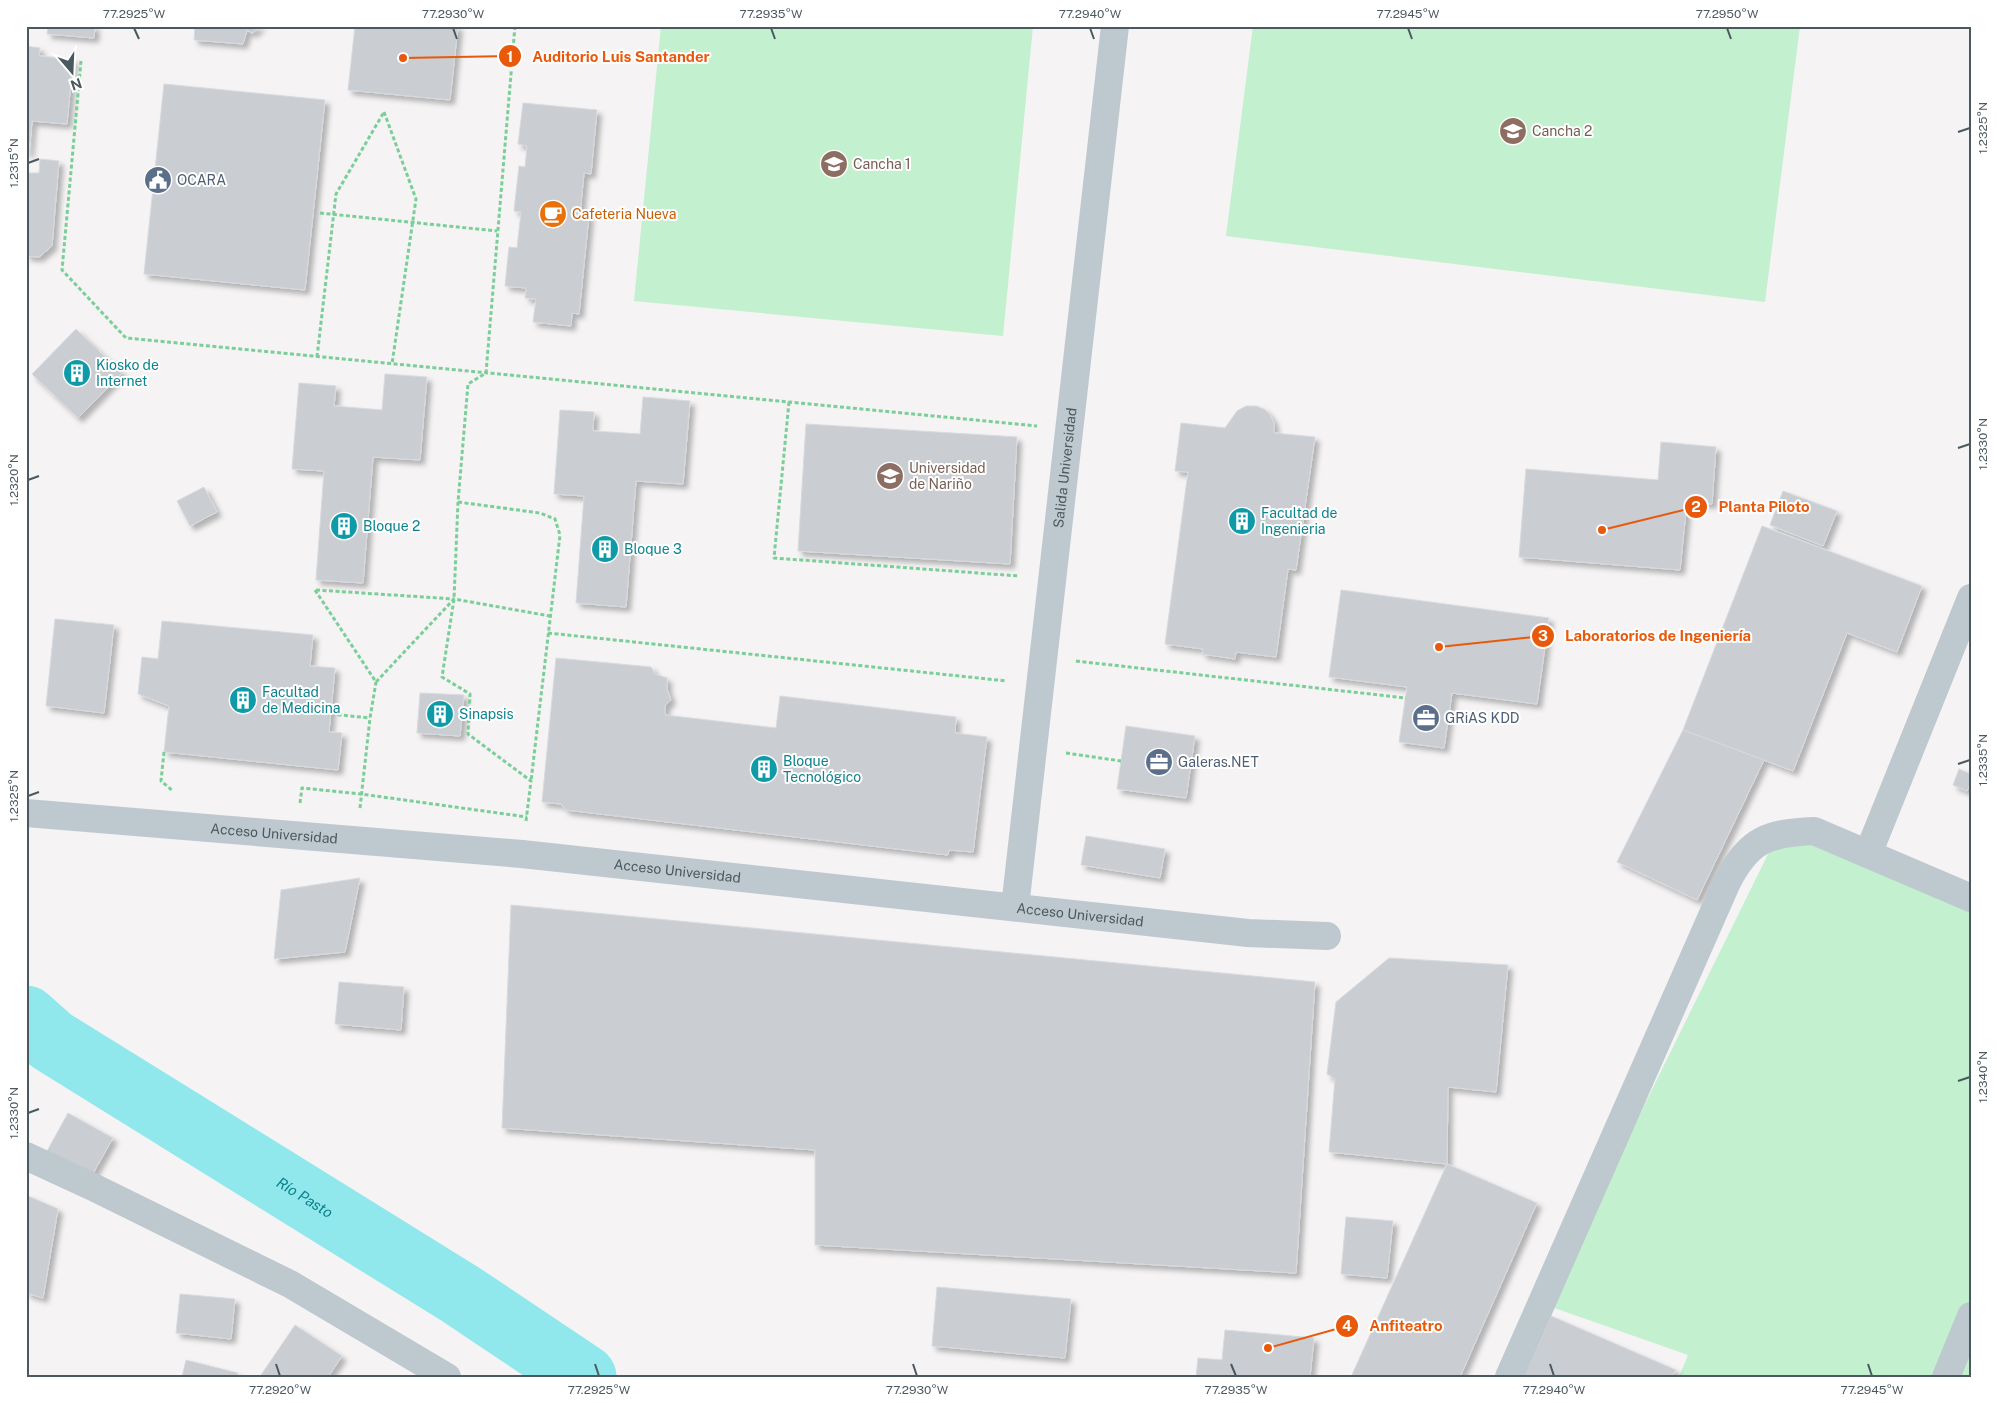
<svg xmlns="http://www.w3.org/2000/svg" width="1997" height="1403" viewBox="0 0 1997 1403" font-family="'Public Sans',sans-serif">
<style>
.green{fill:#c3f0ce}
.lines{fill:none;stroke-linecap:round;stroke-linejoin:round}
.river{stroke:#90e8ed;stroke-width:65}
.building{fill:#caced2;stroke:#d7dade;filter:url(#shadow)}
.path{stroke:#7acf99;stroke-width:3;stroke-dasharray:4 2.5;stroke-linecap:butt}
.minor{stroke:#bec9cf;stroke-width:28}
.ticks{fill:none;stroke:#4a5960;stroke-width:2}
.labels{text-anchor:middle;stroke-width:4;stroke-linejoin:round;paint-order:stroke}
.education-label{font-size:14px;fill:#785e54;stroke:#fff;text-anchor:start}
.service-label{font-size:14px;fill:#4e5e75;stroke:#fff;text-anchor:start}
.food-label{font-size:14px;fill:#c56008;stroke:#fff;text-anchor:start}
.culture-label{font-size:14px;fill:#0d838f;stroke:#fff;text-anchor:start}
.street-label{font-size:14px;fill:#4a5960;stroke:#fff}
.water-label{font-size:15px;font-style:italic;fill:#0e8289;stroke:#fff}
.leader{fill:none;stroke:#e8590c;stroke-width:2}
.callout-dot{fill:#e8590c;stroke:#fff;stroke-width:2}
.mark-label{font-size:15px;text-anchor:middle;font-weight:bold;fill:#fff}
.callout-label{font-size:15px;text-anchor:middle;font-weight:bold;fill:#e8590c;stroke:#fff;stroke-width:4;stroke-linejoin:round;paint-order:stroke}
.neatline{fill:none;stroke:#4a5960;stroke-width:2}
.ticks-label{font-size:12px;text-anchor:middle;fill:#4a5960}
</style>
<defs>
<filter id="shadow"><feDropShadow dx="4.5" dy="4.5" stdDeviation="2.5" flood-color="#0004"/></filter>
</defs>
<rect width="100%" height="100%" fill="#f5f3f3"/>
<!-- green -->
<g class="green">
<path d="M661 26H1033L1003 336 634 301Z"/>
<path d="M1253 26H1800L1765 302 1226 236Z"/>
<path d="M1870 840 1971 893V1377H1679L1688 1355 1546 1305 1772 846Z"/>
</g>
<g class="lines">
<!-- river -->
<path class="river" id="s1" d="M26 1018 52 1041 460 1294 584 1377"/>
</g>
<!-- building -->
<g class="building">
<path d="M48 26H95L94 38 47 34Z"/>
<path d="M195 26H261L252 33 247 30 243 44 194 40Z"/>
<path d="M355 26H458L450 100 348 90Z"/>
<path d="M26 46 40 48 39 56 73 59 67 124 32 121 29 153H26Z"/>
<path d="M164 84 325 100 305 290 144 274Z"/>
<path d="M523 103 597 110 591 174 584 173 580 214 589 215 579 314 572 313 571 326 533 322 536 299 525 298 526 288 505 286 509 247 517 248 521 212 514 211 519 166 525 167 527 146 518 144Z"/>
<path d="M40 159 59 161 52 246 39 257 26 256V173H39Z"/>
<path d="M76 329 122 373 78 418 32 374Z"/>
<path d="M385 374 427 377 420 460 373 457 363 583 316 580 324 471 292 469 299 383 336 386 334 406 382 410Z"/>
<path d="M643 397 690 401 683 484 636 481 626 607 576 603 584 496 554 494 560 410 594 412 593 431 640 434Z"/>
<path d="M1246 406H1256L1264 409 1270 415 1274 423V433L1315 437 1296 570 1288 569 1276 657 1236 652 1235 659 1202 654 1203 649 1165 644 1188 472 1175 471 1181 423 1225 428 1237 411Z"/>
<path d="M806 424 1017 437 1010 564 798 551Z"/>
<path d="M1661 442 1716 447 1712 504 1687 501 1680 570 1519 557 1526 469 1658 480Z"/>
<path d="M204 487 217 512 190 526 177 501Z"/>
<path d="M1783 491 1837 511 1823 546 1770 525Z"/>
<path d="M1762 526 1922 586 1897 652 1847 633 1793 771 1683 730Z"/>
<path d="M1341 590 1549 618 1537 704 1452 693 1444 748 1399 742 1407 687 1329 677Z"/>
<path d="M55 619 114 625 104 713 46 706Z"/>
<path d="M162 621 313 635 310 666 335 668 329 732 342 733 338 770 164 752 169 706 138 694 142 657 158 659Z"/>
<path d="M556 658 651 667 655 674 667 678V689L671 700 665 706V715L776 728 780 696 956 717 955 733 987 737 973 852 949 850 948 855 566 810 561 804 542 802Z"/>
<path d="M420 693 464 695 460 736 417 733Z"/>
<path d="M1126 726 1195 736 1186 798 1117 789Z"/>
<path d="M1683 730 1764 760 1697 900 1617 862Z"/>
<path d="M1959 769 1971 774V782L1967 791 1953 785Z"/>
<path d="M1086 836 1165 849 1160 878 1081 865Z"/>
<path d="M360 878 345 952 274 959 281 890Z"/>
<path d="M511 905 1315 982 1296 1273 815 1245V1150L502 1128Z"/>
<path d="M1389 958 1508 965 1496 1092 1448 1087 1447 1164 1329 1152 1335 1079 1327 1074 1336 1002Z"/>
<path d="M339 982 404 987 401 1030 335 1024Z"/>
<path d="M68 1113 113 1138 91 1177 46 1153Z"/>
<path d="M1447 1164 1537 1203 1460 1377H1351Z"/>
<path d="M26 1195 58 1209 43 1298 26 1293Z"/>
<path d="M1346 1217 1393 1221 1387 1278 1341 1274Z"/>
<path d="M937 1287 1071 1299 1065 1358 932 1346Z"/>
<path d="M180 1294 235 1299 231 1339 176 1333Z"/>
<path d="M1551 1316 1676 1370 1672 1377H1524Z"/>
<path d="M295 1325 342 1356 328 1377H263L261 1375Z"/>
<path d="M1225 1330 1314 1338 1310 1377H1196L1198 1358 1222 1360Z"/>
<path d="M186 1360 238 1373 237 1377H182Z"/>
</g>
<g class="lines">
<!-- path -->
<g class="path">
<path d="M515 26 486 373 468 384 458 502 454 599 442 677 470 694 468 734 531 781 526 821"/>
<path d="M81 61 62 270 126 338 1037 426"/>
<path d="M384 112 416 199 392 364"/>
<path d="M320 213 497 231"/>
<path d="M317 357 336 194 384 112"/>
<path d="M789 402 774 558 1019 576"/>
<path d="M458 502 540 513 555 519 560 535 531 781"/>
<path d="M315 590 376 682 454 599 550 616"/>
<path d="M316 590 454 599"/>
<path d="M548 633 1007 681"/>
<path d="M1076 661 1406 698"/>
<path d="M331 714 370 718"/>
<path d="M164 752 161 781 173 791"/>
<path d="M1066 753 1121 761"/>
<path d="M300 803 302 788 361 794 527 817"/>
<path d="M360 808 370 718 376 682"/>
</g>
<!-- minor -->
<g class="minor">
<path id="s2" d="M26 813 522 854 1248 933 1327 936"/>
<path d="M1868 854 1971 598"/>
<path id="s3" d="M1015 907 1115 26"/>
<path d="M26 1156 91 1186 290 1284 447 1377"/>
<path d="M1509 1377 1727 882C1749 839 1768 833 1814 831L1971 898"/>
<path d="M1946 1377 1971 1316"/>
</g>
</g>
<!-- ticks -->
<path class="ticks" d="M134 28 139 39M453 28 457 39M771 28 775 39M1090 28 1094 39M1408 28 1412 39M1727 28 1731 39M1958 132 1970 128M28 163 39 159M1958 448 1970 444M28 480 39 476M1958 764 1970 760M28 796 39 792M1958 1081 1970 1077M28 1113 39 1109M276 1364 280 1376M595 1364 599 1376M913 1364 917 1376M1231 1364 1236 1376M1550 1364 1554 1376M1868 1364 1872 1376"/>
<!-- icons -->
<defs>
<g id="university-disc" transform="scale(1.4375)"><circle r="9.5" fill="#8d6e63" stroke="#fff"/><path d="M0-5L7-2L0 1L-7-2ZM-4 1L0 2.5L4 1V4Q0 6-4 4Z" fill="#fff"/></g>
<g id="civic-disc" transform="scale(1.4375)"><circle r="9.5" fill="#5c6f8a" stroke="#fff"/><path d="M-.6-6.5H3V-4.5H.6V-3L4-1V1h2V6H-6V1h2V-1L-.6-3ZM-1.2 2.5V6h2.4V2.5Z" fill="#fff"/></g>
<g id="cafe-disc" transform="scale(1.4375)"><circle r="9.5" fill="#e8710a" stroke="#fff"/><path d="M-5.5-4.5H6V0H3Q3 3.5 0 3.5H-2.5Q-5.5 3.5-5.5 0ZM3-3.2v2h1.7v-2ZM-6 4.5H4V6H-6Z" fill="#fff"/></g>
<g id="building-disc" transform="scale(1.4375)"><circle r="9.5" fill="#0f9aa8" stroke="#fff"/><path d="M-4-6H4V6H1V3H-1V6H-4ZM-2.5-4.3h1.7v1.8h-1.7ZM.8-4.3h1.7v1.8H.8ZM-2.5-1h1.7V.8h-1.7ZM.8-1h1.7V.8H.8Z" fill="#fff"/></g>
<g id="office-disc" transform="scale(1.4375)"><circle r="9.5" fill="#5c6f8a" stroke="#fff"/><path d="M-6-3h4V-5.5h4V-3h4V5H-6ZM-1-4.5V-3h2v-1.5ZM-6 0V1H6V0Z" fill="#fff"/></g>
</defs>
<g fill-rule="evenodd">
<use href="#university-disc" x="1513" y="131"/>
<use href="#university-disc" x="834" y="164"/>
<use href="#civic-disc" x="158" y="180"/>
<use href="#cafe-disc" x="553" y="214"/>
<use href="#building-disc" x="77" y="373"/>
<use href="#university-disc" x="890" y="476"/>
<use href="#building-disc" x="1242" y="521"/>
<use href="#building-disc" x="344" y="526"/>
<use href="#building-disc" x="605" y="549"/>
<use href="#building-disc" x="243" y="700"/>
<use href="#building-disc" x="440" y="714"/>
<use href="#office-disc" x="1426" y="718"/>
<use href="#office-disc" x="1159" y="762"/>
<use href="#building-disc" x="764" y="769"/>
</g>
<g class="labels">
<!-- education labels -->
<g class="education-label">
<text x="1532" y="136">Cancha 2</text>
<text x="853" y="169">Cancha 1</text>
<text x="909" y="473">Universidad<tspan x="909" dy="16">de Nariño</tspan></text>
</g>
<!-- service labels -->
<g class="service-label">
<text x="177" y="185">OCARA</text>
<text x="1445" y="723">GRiAS KDD</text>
<text x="1178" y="767">Galeras.NET</text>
</g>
<!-- food labels -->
<g class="food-label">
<text x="572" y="219">Cafeteria Nueva</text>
</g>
<!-- culture labels -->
<g class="culture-label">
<text x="96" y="370">Kiosko de<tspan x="96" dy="16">Internet</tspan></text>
<text x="1261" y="518">Facultad de<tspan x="1261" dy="16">Ingenieria</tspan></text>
<text x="363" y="531">Bloque 2</text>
<text x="624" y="554">Bloque 3</text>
<text x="262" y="697">Facultad<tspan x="262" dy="16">de Medicina</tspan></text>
<text x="459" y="719">Sinapsis</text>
<text x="783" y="766">Bloque<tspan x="783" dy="16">Tecnológico</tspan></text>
</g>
<!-- street labels -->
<g class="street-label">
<text dy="5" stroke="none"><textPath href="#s3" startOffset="442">Salida Universidad</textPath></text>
<text dy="5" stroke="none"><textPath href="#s2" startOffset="249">Acceso Universidad</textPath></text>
<text dy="5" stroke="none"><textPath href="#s2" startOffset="654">Acceso Universidad</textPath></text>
<text dy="5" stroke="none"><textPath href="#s2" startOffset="1059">Acceso Universidad</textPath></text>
</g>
<!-- water labels -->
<g class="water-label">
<text dy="5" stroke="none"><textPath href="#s1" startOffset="332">Río Pasto</textPath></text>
</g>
</g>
<!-- callouts -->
<path class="leader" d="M403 58L510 56M1602 530L1696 507M1439 647L1543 636M1268 1348L1347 1326"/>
<g class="callout-dot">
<circle cx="403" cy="58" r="5"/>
<circle cx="1602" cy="530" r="5"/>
<circle cx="1439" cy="647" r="5"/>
<circle cx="1268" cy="1348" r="5"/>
<circle cx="510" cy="56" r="12"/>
<circle cx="1696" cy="507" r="12"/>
<circle cx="1543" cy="636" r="12"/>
<circle cx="1347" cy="1326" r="12"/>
</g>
<g class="mark-label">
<text x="510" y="62">1</text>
<text x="1696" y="512">2</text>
<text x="1543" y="641">3</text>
<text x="1347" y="1331">4</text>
</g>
<g class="callout-label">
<text x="621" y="62">Auditorio Luis Santander</text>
<text x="1764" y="512">Planta Piloto</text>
<text x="1658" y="641">Laboratorios de Ingeniería</text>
<text x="1406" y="1331">Anfiteatro</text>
</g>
<!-- border -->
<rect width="1997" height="1403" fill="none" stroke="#ffffff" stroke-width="55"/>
<!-- north arrow -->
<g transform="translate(72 72) rotate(161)" stroke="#ffffff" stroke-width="4" paint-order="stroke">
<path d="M0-4L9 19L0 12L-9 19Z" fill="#4a5960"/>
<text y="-8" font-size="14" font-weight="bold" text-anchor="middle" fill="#4a5960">N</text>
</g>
<rect x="28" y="28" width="1942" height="1348" class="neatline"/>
<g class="ticks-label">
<text x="134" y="18">77.2925°W</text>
<text x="453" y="18">77.2930°W</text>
<text x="771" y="18">77.2935°W</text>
<text x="1090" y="18">77.2940°W</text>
<text x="1408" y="18">77.2945°W</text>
<text x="1727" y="18">77.2950°W</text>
<text transform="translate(1983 128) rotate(-90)" y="4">1.2325°N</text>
<text transform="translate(14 163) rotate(-90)" y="4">1.2315°N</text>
<text transform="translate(1983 444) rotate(-90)" y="4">1.2330°N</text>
<text transform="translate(14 480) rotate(-90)" y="4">1.2320°N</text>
<text transform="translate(1983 760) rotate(-90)" y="4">1.2335°N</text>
<text transform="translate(14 796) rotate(-90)" y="4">1.2325°N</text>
<text transform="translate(1983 1077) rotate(-90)" y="4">1.2340°N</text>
<text transform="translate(14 1113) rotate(-90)" y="4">1.2330°N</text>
<text x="280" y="1394">77.2920°W</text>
<text x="599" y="1394">77.2925°W</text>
<text x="917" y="1394">77.2930°W</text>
<text x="1236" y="1394">77.2935°W</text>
<text x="1554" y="1394">77.2940°W</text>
<text x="1872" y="1394">77.2945°W</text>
</g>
</svg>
